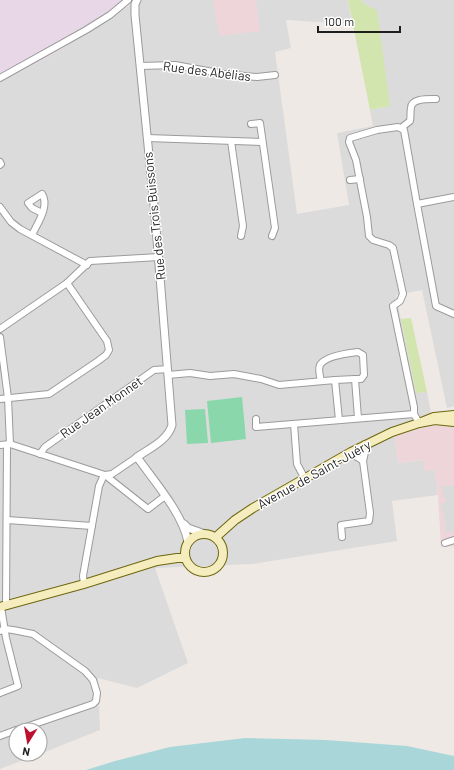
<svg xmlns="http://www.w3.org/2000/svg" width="454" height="770" viewBox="0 0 454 770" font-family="Barlow,sans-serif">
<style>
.residential{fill:#dcdbdb}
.commercial{fill:#eed5d9}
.industrial{fill:#e7d7e7}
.grass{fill:#d3e5ae}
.pitch{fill:#89d7ab}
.parking{fill:#dadada}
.water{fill:#a9d7d9}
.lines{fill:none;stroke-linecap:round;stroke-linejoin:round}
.minor-casing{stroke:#9b9b9b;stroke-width:8}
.tertiary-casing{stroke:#9b9b9b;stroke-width:9}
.secondary-casing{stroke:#6d660d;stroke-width:10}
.minor{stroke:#fff;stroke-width:6}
.tertiary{stroke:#fff;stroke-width:7}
.secondary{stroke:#f5edbd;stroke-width:8}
.labels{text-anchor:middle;stroke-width:3;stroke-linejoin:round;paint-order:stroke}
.street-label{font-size:13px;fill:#1e1e1e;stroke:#fff}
</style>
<rect width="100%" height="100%" fill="#eee9e5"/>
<!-- residential -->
<path class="residential" d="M131 0H348L352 24 286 20 291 48 275 52 297 214 349 205 337 133 373 126 370 110 390 106 368 6 360 0H454V406L447 408 422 290 396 295 416 393 427 392 431 413 429 426 395 436 398 463 424 460 435 470 438 495 392 501 397 541 253 564 155 568 188 663 137 688 98 678 100 730 40 754V730H16V754H39L0 769V82L50 56 131 4Z"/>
<!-- commercial -->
<g class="commercial">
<path d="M213 0H256L260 31 219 36Z"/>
<path d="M439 425 454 426V546L441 547 438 495 435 470 424 471 423 460 398 463 395 436 429 426Z"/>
</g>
<!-- industrial -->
<path class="industrial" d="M0 0H131V3L50 56 0 82Z"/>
<!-- grass -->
<g class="grass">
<path d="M348 0H360L368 6 377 10 390 106 370 110Z"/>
<path d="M411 318 427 392 416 393 401 319Z"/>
</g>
<!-- pitch -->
<g class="pitch">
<path d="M242 397 246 439 211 443 207 401Z"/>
<path d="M205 409 208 443 187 444 185 410Z"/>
</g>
<!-- parking -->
<path class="parking" d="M441 486H454V531L446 533 444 525 446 524 440 504 446 502Z"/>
<!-- water -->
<path class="water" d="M245 738 326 740 407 746 454 756V770H86L115 761 170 747Z"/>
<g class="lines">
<!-- minor casing -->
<g class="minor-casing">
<g id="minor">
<path d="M140 66 175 65 224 74 257 77 275 75"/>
<path d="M0 78 86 30 110 15 128 0"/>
<path d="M251 124 260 123 275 228 272 236"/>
<path d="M401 128 410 121C411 116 410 112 411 108 411 98 429 99 436 99"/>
<path d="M147 138 262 142"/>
<path d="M231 141 243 226 241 236"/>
<path d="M0 162 1 164 0 165"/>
<path d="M350 180 360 179"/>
<path d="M454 197 417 204 436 306 454 314"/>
<path d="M0 207 11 222 20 229 87 265"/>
<path d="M32 235C37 224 50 206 42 194L28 203 32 208 42 213"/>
<path d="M0 329 67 283 90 261 159 257"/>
<path d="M0 337 8 398 10 444"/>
<path d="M168 375 190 373 210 376 234 374 261 379 279 385 335 380 339 420"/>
<path d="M335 380 355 379"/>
<path d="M321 381C320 377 318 369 320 365 325 356 349 353 358 352L363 355 364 375 361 379H355L358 418"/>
<path d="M0 399 49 394 98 361 106 355 109 350 107 341 67 283"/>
<path d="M414 414V407L393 306 400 301 403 294 393 248 389 245 373 240 369 236 367 217 356 160 349 142 350 138 377 130 398 127 404 130 417 204"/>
<path d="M256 419V427L414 414 419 423"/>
<path d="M294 424 297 464 305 479"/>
<path d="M0 445 10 444 105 475 148 509 165 496"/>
<path d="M351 452C354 457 359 457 363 461"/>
<path d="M40 454 45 447 154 370 168 369"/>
<path d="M105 475 112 474 137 457"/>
<path d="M7 520 92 526"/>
<path d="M342 537 341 525 369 521 370 513 363 461 366 448 365 444"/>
<path d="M445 543 454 540"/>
<path d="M84 584 83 576 99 486 104 475"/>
<path d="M6 606 7 445"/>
<path d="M0 631 5 629 13 630 33 634 85 671 93 680 97 693 96 701 93 704 17 730"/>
<path d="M0 693 18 686 6 638 1 607"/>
<path d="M0 736 16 730"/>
</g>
</g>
<!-- tertiary casing -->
<g class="tertiary-casing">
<g id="tertiary">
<path d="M137 0 135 4V15L155 215 172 425C168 440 150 448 137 457 154 481 183 514 188 542"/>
<path d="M184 524 188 528 205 534"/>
</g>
</g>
<!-- secondary casing -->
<g class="secondary-casing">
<g id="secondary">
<path d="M454 415 434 417 419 423 435 420 454 422"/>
<circle cx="204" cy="553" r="19"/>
<path d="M216 537 235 520 253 508 351 452 392 432 419 423"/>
<path d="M0 607 84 584 157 561 177 558H185"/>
</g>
</g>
<!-- minor -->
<use href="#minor" class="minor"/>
<!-- tertiary -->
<use href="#tertiary" class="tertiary"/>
<!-- secondary -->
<use href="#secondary" class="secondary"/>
</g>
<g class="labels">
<!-- street labels -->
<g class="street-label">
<text transform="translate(207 71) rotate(7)" y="5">Rue des Abélias</text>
<text transform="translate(154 216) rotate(-96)" y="5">Rue des Trois Buissons</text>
<text transform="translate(101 407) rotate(-35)" y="5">Rue Jean Monnet</text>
<text transform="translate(314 474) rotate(-29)" y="5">Avenue de Saint-Juéry</text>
</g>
</g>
<!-- north arrow -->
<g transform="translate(28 742) rotate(191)"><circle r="19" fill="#ffffff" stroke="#a5a5a5"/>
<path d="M0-3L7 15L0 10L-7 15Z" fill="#bd0f2f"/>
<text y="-6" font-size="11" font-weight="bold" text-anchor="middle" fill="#1e1e1e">N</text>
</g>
<!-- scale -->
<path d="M318 26v6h82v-6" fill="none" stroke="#1e1e1e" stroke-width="2"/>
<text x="324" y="26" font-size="12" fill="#1e1e1e" stroke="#ffffff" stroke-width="3" paint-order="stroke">100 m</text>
</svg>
